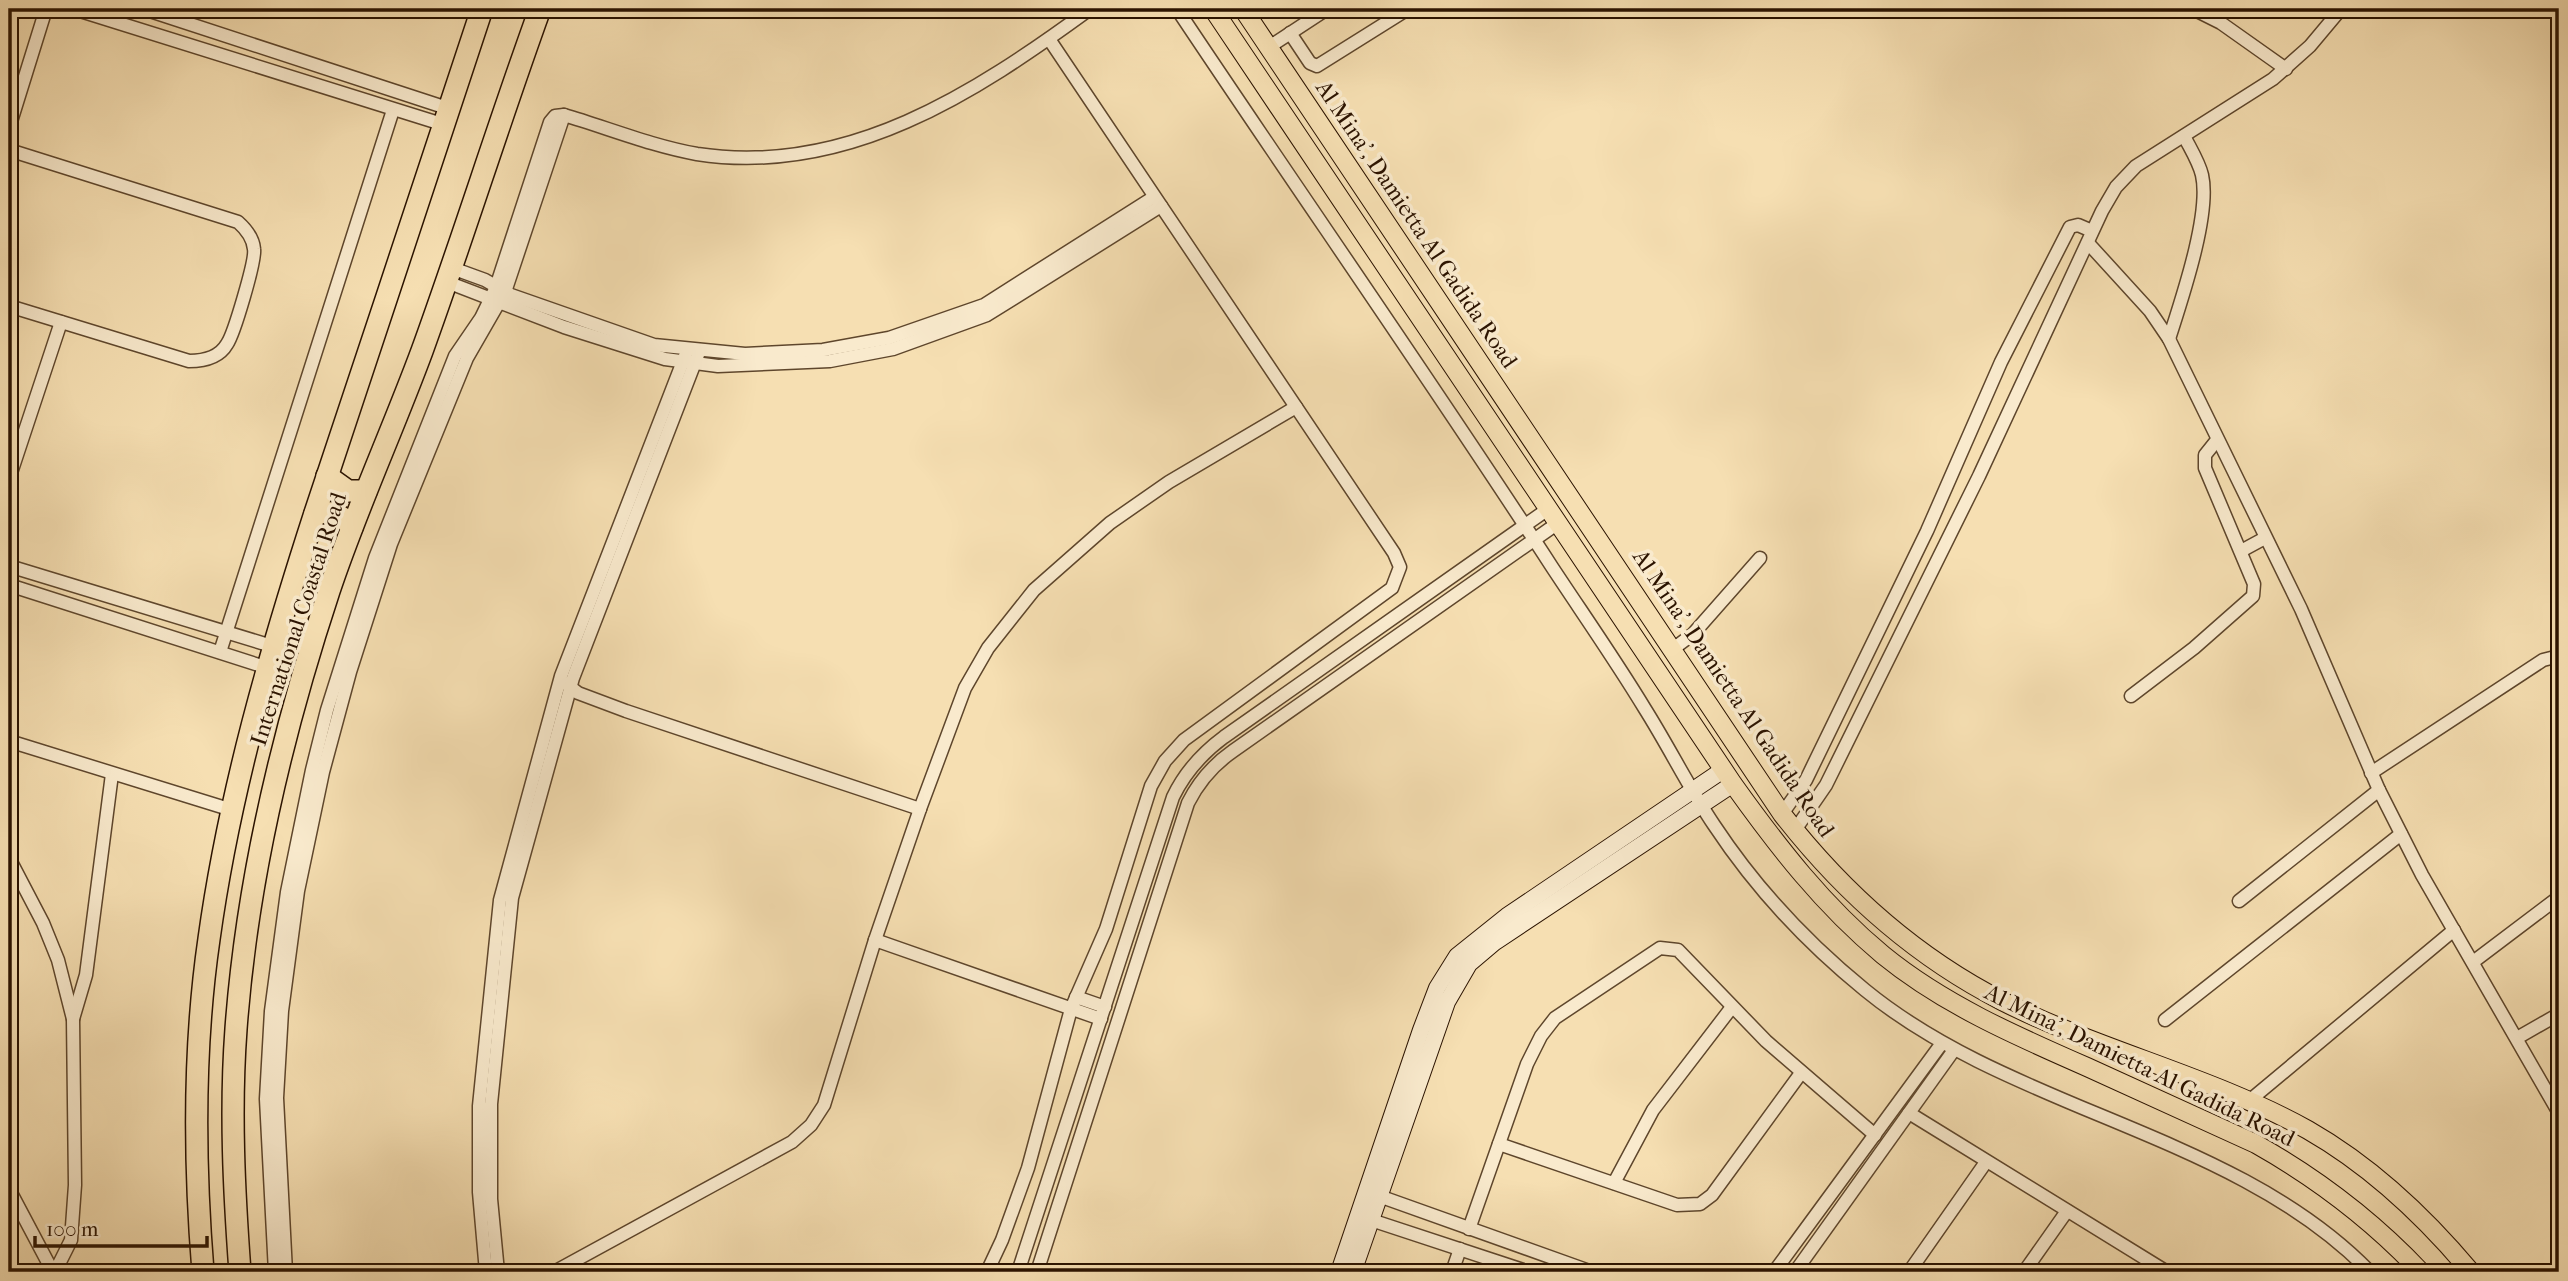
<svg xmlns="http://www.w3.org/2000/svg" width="2568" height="1281" viewBox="0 0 2568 1281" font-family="'IM FELL French Canon',serif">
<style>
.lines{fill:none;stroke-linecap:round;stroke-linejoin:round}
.street-casing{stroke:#5e462c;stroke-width:15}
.secondary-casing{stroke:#2b1300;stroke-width:18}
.primary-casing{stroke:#2b1300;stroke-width:20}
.highway-casing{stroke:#2b1300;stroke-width:24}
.street{stroke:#f9eacd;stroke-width:12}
.secondary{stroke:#f9eacd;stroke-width:16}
.primary{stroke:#f6dfb2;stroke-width:18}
.highway{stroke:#f6dfb2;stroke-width:21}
.labels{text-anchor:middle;stroke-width:7;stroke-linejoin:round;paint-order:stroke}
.street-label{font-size:23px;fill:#2b1300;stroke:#f9eacd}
</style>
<rect width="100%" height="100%" fill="#f6dfb2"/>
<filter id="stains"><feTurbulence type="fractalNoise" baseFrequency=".00286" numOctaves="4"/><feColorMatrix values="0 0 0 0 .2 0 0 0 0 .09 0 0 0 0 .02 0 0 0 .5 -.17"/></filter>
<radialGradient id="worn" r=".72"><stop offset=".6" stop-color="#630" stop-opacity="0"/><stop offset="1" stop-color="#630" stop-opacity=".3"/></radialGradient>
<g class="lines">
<!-- street casing -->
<g class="street-casing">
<g id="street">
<path d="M74 9 445 125"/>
<path d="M144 9 450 109"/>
<path d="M1177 9C1301 195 1430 379 1552 567 1583 614 1616 661 1645 709 1669 747 1689 788 1714 825 1755 887 1807 943 1865 990 2014 1112 2235 1133 2370 1272"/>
<path d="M2193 9 2221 23 2286 69"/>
<path d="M1290 33 1310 63 1317 66 1408 9"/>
<path d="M1269 47 1327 9"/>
<path d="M9 128 46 9"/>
<path d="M9 150 238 222C247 230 253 238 254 249 256 260 234 334 227 344 219 358 203 361 189 361L9 306"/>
<path d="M2088 243 2150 311 2169 339 2301 609 2379 790 2422 875 2559 1113"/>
<path d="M452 268 485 280 511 295 654 345 745 354 823 350 889 338 984 305 1154 197"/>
<path d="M447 282 564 327 665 359 718 366 830 361 893 349 987 315 1161 206"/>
<path d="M2169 339C2181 301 2211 214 2202 175 2199 162 2190 148 2184 136"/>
<path d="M9 479 61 322"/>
<path d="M2241 551 2265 538"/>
<path d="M9 566 275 647"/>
<path d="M9 585 268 668"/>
<path d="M1673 649 1693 634 1760 558"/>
<path d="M220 652 393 110"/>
<path d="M565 683 578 693 626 711 920 809"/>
<path d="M2131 696 2194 648 2253 596 2254 584 2205 468V455L2217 440"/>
<path d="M9 741 232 810"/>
<path d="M2371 773 2543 660 2559 656"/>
<path d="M1782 814 1806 780 1927 531 2001 362 2070 227 2078 225 2092 231"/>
<path d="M1795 830 1826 785 1979 476 2102 211 2116 187 2136 166 2273 79 2310 46 2341 9"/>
<path d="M9 858 43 923 58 960 73 1019 75 1185 71 1240 55 1272"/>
<path d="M2239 901 2379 790"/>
<path d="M875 940 1101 1019"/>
<path d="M2473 962 2559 897"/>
<path d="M1076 997 1105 1007"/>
<path d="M73 1019 86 975 112 774"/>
<path d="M2165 1020 2401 834"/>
<path d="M2517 1038 2559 1014"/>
<path d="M2249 1101 2454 930"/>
<path d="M1909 1113 2167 1272"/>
<path d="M1499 1144 1677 1205 1700 1204 1712 1195 1801 1073"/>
<path d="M1614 1183 1653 1110 1732 1007"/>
<path d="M9 1189 53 1272"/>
<path d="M1379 1196 1592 1272"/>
<path d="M1371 1220 1529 1272"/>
<path d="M1469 1229 1527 1064 1541 1036 1555 1018 1660 948 1678 950 1766 1041 1875 1135"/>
<path d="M275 1272 266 1099 271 1011 287 892 312 770 327 710 375 558 455 356 481 318 496 287 550 122 555 116 564 115C608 128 652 146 697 154 847 177 975 93 1090 9"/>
<path d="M286 1272 277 1098 282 1011 298 891 323 772 350 672 391 544 467 358 505 292 564 115"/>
<path d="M486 1272 479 1192V1106L500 900 561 676 687 351"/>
<path d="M498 1272 491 1199V1104L512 898 573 678 699 352"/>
<path d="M554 1272 792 1142 811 1125 824 1105 875 940 920 809 965 688 988 648 1034 590 1110 523 1169 482 1296 407"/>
<path d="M987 1272 1002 1240 1028 1168 1071 1009 1106 929 1151 786 1165 761 1184 740 1392 588 1400 567 1394 553 1049 39"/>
<path d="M1018 1272 1173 797C1185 772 1201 754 1224 737L1548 509"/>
<path d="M1037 1272 1188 803C1199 781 1213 765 1233 751L1558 523"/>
<path d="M1452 1272 1460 1249"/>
<path d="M1774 1272 1942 1043"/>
<path d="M1795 1272 1954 1050"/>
<path d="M1909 1272 1986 1162"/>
<path d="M2024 1272 2067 1211"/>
</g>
</g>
<!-- secondary casing -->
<g class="secondary-casing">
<g id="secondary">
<path d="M1339 1272 1421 1030 1437 988 1457 956 1507 916 1723 770"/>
<path d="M1353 1272 1447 1002 1469 964 1495 942 1733 784"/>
</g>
</g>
<!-- primary casing -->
<g class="primary-casing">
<g id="primary">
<path d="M1213 9 1733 784C1778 847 1823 905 1883 955 1943 1004 2016 1036 2087 1067 2143 1092 2199 1118 2256 1144 2318 1179 2372 1220 2421 1272"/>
<path d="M1243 9 1782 814C1842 891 1914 956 2002 1001 2100 1051 2211 1076 2308 1130 2371 1166 2425 1217 2471 1272"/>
</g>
</g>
<!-- highway casing -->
<g class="highway-casing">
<g id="highway">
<path d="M327 476 348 491H366"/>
<path d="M315 514C331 510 342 514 352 527"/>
<path d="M203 1272C194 1161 193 1049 209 939 229 794 270 652 315 513 370 345 428 177 482 9"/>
<path d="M240 1272C234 1191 230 1110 236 1029 247 879 282 733 329 591 356 510 392 432 422 351 463 238 499 122 540 9"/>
</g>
</g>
<!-- street -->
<use href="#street" class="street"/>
<!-- secondary -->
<use href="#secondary" class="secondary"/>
<!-- primary -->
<use href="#primary" class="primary"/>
<!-- highway -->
<use href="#highway" class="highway"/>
</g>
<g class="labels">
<!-- street labels -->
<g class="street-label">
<text transform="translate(1417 224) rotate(56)" y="8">Al Mina', Damietta Al Gadida Road</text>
<text transform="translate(298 619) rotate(-72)" y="8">International Coastal Road</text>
<text transform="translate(1734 693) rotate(56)" y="8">Al Mina', Damietta Al Gadida Road</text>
<text transform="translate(2140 1065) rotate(26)" y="8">Al Mina', Damietta Al Gadida Road</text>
</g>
</g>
<!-- margin -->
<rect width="2568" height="1281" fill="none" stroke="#f6dfb2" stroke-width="35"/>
<rect x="10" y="10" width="2547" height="1260" fill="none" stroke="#2b1300" stroke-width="3.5"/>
<rect x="18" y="18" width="2533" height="1246" fill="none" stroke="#2b1300" stroke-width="2"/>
<!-- scale -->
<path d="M35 1236v10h172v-10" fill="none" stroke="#2b1300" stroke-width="3.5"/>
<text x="46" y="1236" font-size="21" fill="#2b1300" stroke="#f9eacd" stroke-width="5" paint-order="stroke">100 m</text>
<rect width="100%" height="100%" filter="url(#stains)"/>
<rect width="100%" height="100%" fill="url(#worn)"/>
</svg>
